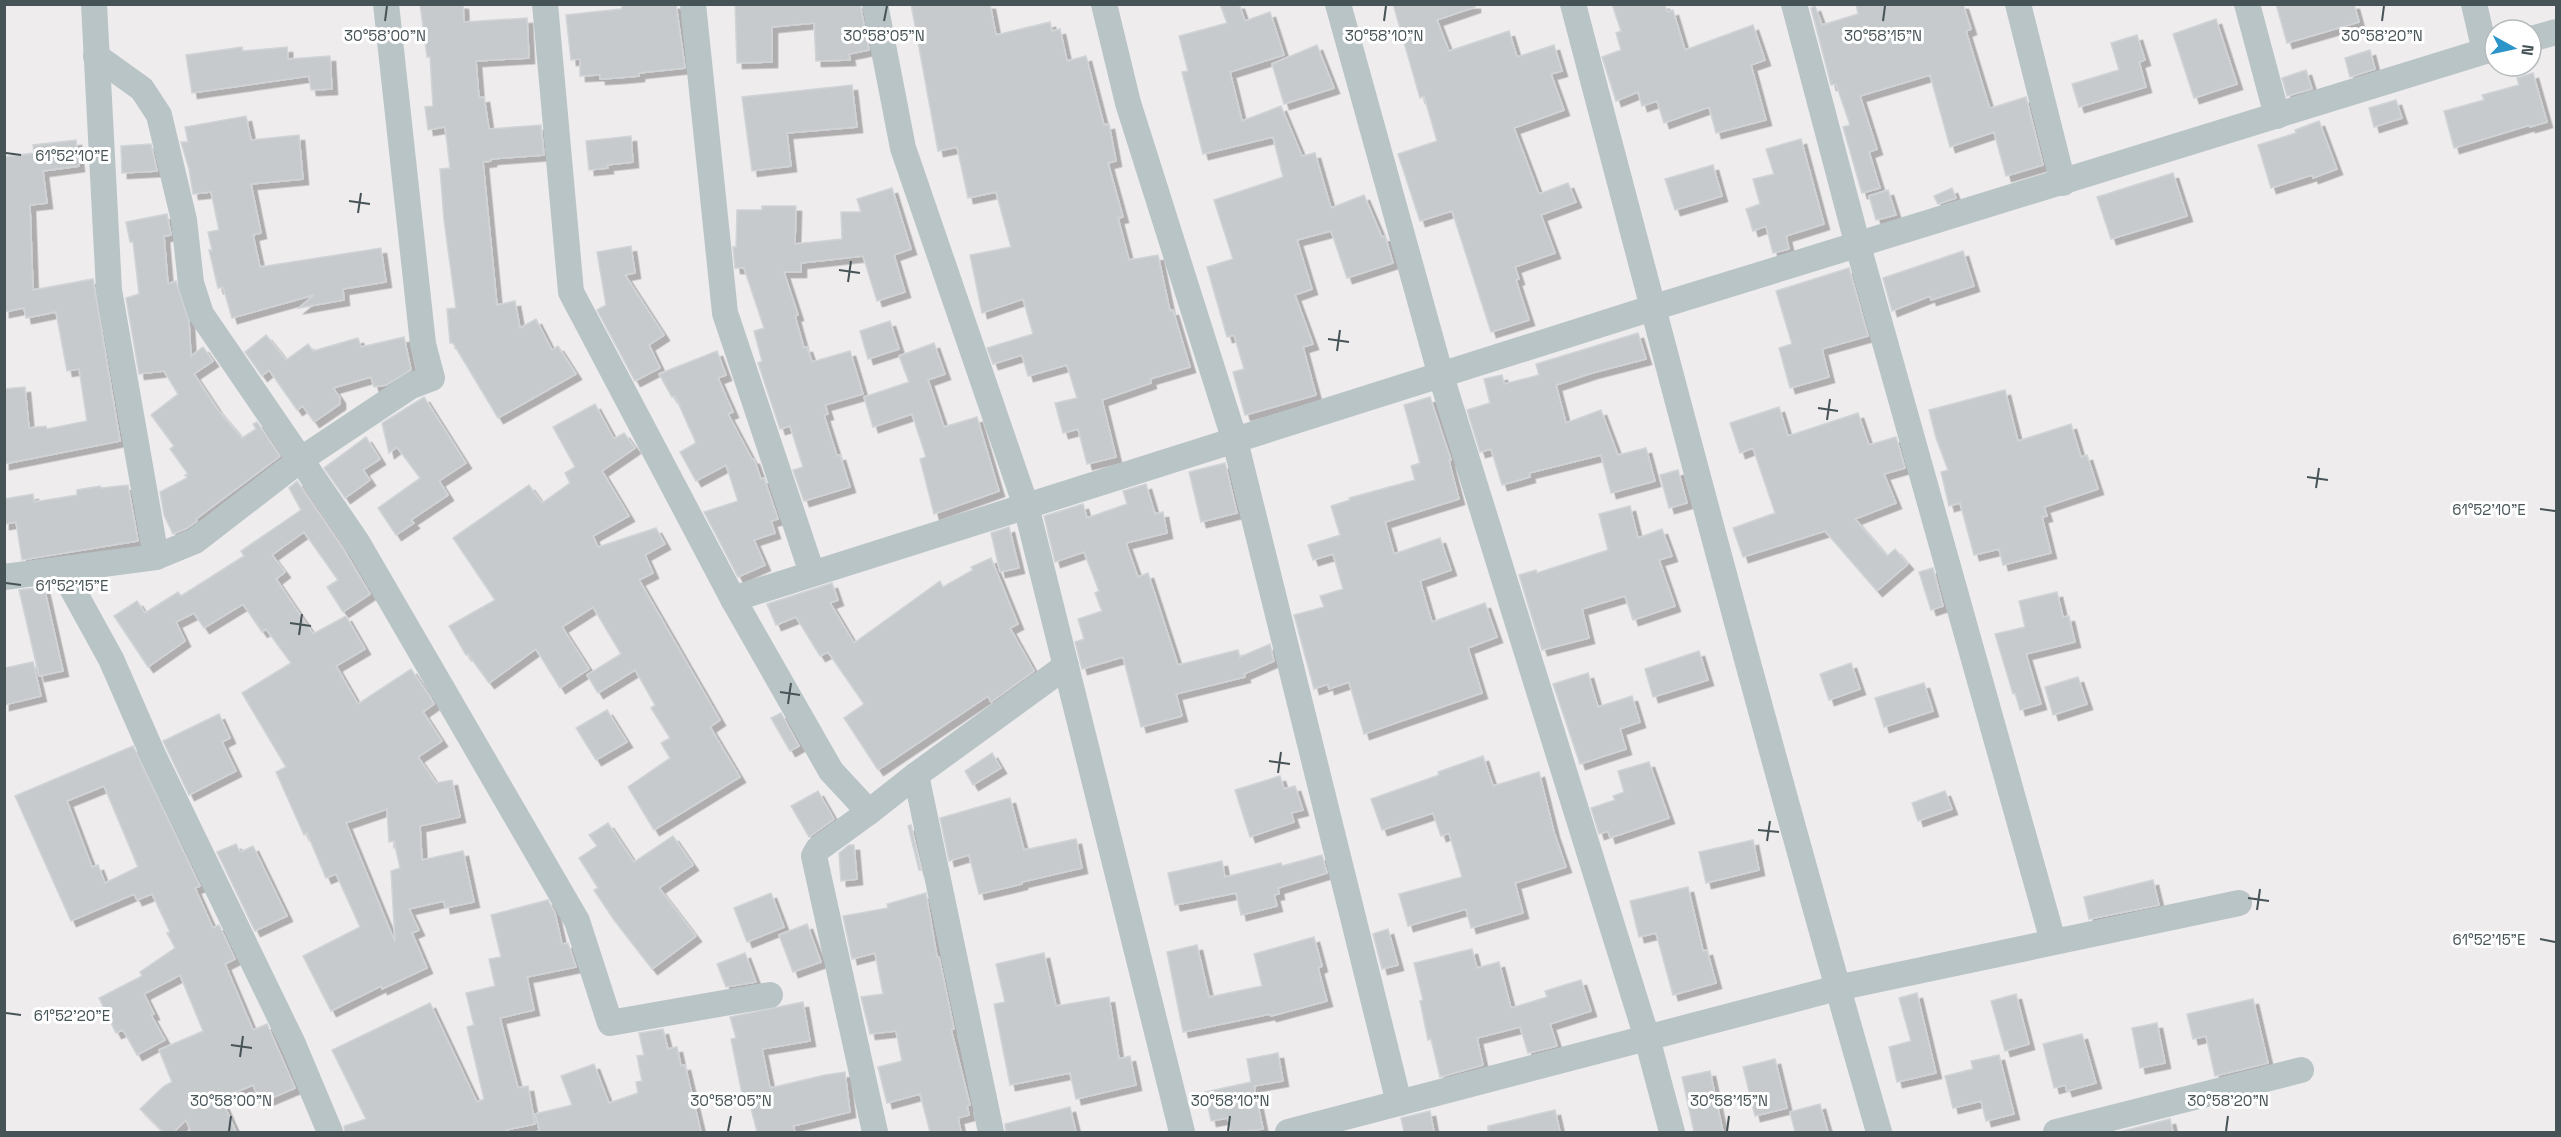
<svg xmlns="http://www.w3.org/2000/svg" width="2561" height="1137" viewBox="0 0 2561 1137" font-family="'Space Grotesk',sans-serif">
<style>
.building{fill:#c6cacd;stroke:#d0d4d7;stroke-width:1.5;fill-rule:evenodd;filter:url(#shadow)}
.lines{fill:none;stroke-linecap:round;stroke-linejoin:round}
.minor{stroke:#b9c4c7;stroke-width:26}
.ticks{fill:none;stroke:#465357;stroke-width:2}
.ticks-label{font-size:15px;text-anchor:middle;fill:#465357;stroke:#fff;stroke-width:6;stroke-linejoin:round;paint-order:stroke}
</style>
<defs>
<filter id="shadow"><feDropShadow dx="5.5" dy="5.5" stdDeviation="0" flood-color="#0004"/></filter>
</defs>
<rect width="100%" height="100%" fill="#efeced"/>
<!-- building -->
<g class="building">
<path d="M420 4H463L464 22 527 18 529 58 476 61 479 98 484 97 489 129 541 125 544 155 491 159V161L483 162 497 305 515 301 520 328 536 319 552 350 558 346 576 374 498 418 453 343H450L447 309 456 308 444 220 440 169 450 168 445 127 428 130 425 107 433 106 430 57H427Z"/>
<path d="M624 4H676L685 68 639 73V76L617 78 600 79V75L580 76V59L571 60 566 15 621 9Z"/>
<path d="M735 4H860L869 50 849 54 850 60 816 61 814 23 772 27V62L737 63Z"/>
<path d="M911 4H990L996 35 1050 22 1052 31 1060 29 1067 61 1086 56 1104 125 1109 124 1116 161 1108 163 1123 217 1118 218 1129 260 1158 255 1170 311 1173 310 1190 367 1150 379 1151 383 1102 400 1116 457 1087 464 1078 429 1063 433 1055 403 1077 398 1067 365 1028 376 1022 355 993 364 987 348 1033 334 1023 299 982 313 970 255 1011 247 996 192 968 198 957 147 938 151Z"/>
<path d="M1220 4H1239L1245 21 1270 12 1284 55 1230 72 1242 121 1281 106 1302 156 1315 153 1331 208 1364 195 1382 237 1385 236 1393 263 1347 278 1331 231 1297 240 1312 289 1295 295 1313 344 1303 347 1316 395 1245 415 1233 372 1244 369 1234 335 1227 337 1207 267 1233 259 1214 200 1283 177 1273 137 1203 154 1182 72 1188 71 1179 36 1227 23Z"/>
<path d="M1393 4H1475V7L1437 20 1449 51 1509 31 1517 57 1554 45 1562 71 1551 74 1564 110 1514 128 1539 194 1568 183 1576 202 1541 215 1555 253 1515 267 1519 279 1516 280 1529 320 1491 332 1452 211 1420 221 1398 154 1437 141 1424 96 1420 98Z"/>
<path d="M1612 4H1664L1668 12 1673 10 1685 50 1753 25 1765 60 1751 65 1766 120 1716 133 1709 107 1664 123 1657 101 1642 106 1638 92 1616 101 1602 57 1621 50 1616 33 1621 31Z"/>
<path d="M1856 4H1963L1971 29 1966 31 1989 106 1991 108 2026 97 2043 165 2006 176 1994 132 1950 147 1930 75 1860 96 1877 149 1869 152 1880 188 1862 193 1843 127 1850 125 1836 84 1831 85 1811 8 1815 6 1822 25 1858 14Z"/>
<path d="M2276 4H2354L2359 22 2287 43Z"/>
<path d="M2216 19 2237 84 2194 98 2173 34Z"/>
<path d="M2137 35 2145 60 2139 62 2146 87 2079 107 2072 84 2119 70 2111 43Z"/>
<path d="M1317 45 1334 88 1284 104 1272 64Z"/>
<path d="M242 47 243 51 287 47 288 59 330 56 332 89 311 90 309 76 192 93 186 55Z"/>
<path d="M2370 50 2375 69 2350 77 2345 58Z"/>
<path d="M2306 70 2312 89 2287 96 2282 78Z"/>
<path d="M2533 73 2547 122 2530 127V125L2454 148 2444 111 2484 100 2482 95 2519 85 2517 78Z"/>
<path d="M852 85 857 127 787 133 791 166 752 171 742 97Z"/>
<path d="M2396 100 2402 118 2374 127 2369 108Z"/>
<path d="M246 116 251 140 299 135 303 179 251 184 261 233 253 235 260 267 381 248 386 282 343 289 344 300 299 308 314 295 232 318 223 287 218 288 209 250H212L208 232 219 230 211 192 193 194 189 169 181 142H188L185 127Z"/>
<path d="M2319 121 2337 169 2313 178 2312 175 2271 188 2258 145 2296 133 2295 130Z"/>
<path d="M631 136 633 162 607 165 608 168 589 170 586 141Z"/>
<path d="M1801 139 1824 224 1786 236 1789 249 1773 253 1766 226 1753 231 1746 209 1760 204 1753 179 1774 174 1766 149Z"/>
<path d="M76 140 79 166 43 171 47 203 30 205 33 290 93 279 120 441 4 464V389L25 387 29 428 46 426 47 429 87 421 79 369 67 371 56 312 26 318 24 308 4 312V157L34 153 33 145Z"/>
<path d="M151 144 157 171 122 173 121 146Z"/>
<path d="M1713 165 1722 196 1675 210 1665 179Z"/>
<path d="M2173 173 2187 216 2111 239 2097 197Z"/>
<path d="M892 188 911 249 894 255 905 292 877 301 863 256 801 263V272H784L798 315 795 316 804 348 807 347 812 362 850 351 863 394 825 405 828 414 824 415 837 456 840 455 850 487 804 501 793 470 803 467 790 426 780 429 758 363 762 361 754 331 764 328 744 268H735L733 247H736L737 210H762V206H796L795 244 842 239 841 212H861L857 199Z"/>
<path d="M1952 188 1956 198 1938 204 1934 196Z"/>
<path d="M1888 190 1896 215 1876 220 1869 196Z"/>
<path d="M167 214 171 235 164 236 168 284 176 281 189 322 191 356 203 347 213 361 194 374 218 410 242 438 256 429 253 424 257 422 280 456 196 519 197 521 187 528 173 534 164 515 160 492 187 478 185 475 188 474 170 449 174 446 151 415 178 394 164 371 139 374 126 298 139 294 133 242H130L126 222Z"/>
<path d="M631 246 635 273 625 275 664 335 649 345 660 368 635 381 597 310 606 305 597 252Z"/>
<path d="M1963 251 1974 286 1931 300 1930 296 1892 311 1883 278Z"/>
<path d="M1849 268 1868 336 1822 349 1829 377 1790 388 1779 348 1792 344 1776 291Z"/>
<path d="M890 321 899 349 868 359 860 331Z"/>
<path d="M1638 333 1646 359 1592 373 1556 385 1566 423 1601 410 1618 455 1646 448 1655 481 1611 493 1601 455 1529 473 1530 477 1502 485 1491 449 1480 452 1467 410 1490 403 1484 379 1502 375 1504 384 1539 375 1536 364Z"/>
<path d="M266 335 286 360 308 344 313 351 358 338 361 347 404 337 411 370 386 385 374 387 371 377 333 388 340 398V404L314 422 303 406 297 410 269 370 262 376 245 352Z"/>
<path d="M934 343 945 374 928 380 944 427 977 417 999 491 934 514 920 459 926 457 912 414 873 427 864 397 909 382 899 356Z"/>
<path d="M717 351 726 375 718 378 733 412 728 414 752 459H754L761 479 764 478 778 519 771 521 775 533 754 540 765 565 738 577 704 512 738 501 726 465 696 481 680 452 696 443 675 396 672 397 659 374Z"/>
<path d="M2005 390 2018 441 2071 424 2081 457 2087 455 2098 489 2044 507 2047 516 2042 517 2051 553 2003 565 1999 549 1974 555 1960 503 1949 506 1941 472 1948 470 1936 438 1929 410Z"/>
<path d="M424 397 466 463 439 481 448 495 411 520 414 523 396 535 378 508 420 478 397 447 389 453 382 423Z"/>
<path d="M1430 397 1451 460H1449L1451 469 1459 499 1385 522 1394 554 1440 538 1451 570 1420 581 1432 622 1485 603 1497 637 1468 648 1482 693 1364 734 1349 682 1329 689 1328 684 1314 689 1294 615 1324 607 1320 596 1343 589 1333 554 1313 560 1308 545 1340 535 1331 506 1350 500 1349 498 1415 480 1411 466 1420 463 1404 405Z"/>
<path d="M595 404 614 439 624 433 635 448 602 471 629 516 593 536 598 547 656 528 665 544 645 555 653 573 639 580 720 720 710 727 740 777 654 830 628 787 670 758 661 743 670 738 651 708 655 705 635 670 598 693 587 675 621 654 593 607 562 627 589 669 560 688 536 649 489 683 468 654 466 655 449 626 495 600 453 538 529 485 542 503 570 483 565 473 575 467 553 427Z"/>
<path d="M1779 407 1788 436 1858 413 1869 445 1896 437 1905 468 1884 474 1896 503 1855 519 1887 556 1895 549 1908 564 1877 591 1825 531 1743 557 1733 528 1775 513 1753 448 1740 453 1730 423Z"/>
<path d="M366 437 380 459 363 470 370 480 345 498 324 468Z"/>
<path d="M1225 463 1237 513 1201 522 1189 472Z"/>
<path d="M1678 470 1687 503 1669 508 1660 475Z"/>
<path d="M297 481 344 550 370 594 343 612 327 587 338 580 304 532 272 555 285 572 276 579 313 634 346 616 365 649 336 666 358 704 411 669 430 697 434 704 423 712 442 741 418 757 436 783 452 780 460 817 420 826 422 860 463 851 474 902 445 908 444 901 409 909 419 930 412 933 427 968 382 989 381 986 331 1011 303 956 360 927 336 874 326 878 307 833 304 835 276 772 286 767 242 693 291 663 266 629 262 632 243 604 204 628 194 613 176 622 185 641 148 667 114 616 137 601 145 613 178 592 181 596 244 556 241 551 301 510 289 488ZM387 809 389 842 394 841 400 868 391 871 395 942 346 823Z"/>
<path d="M1146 484 1155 514 1163 512 1167 533 1126 543 1138 577 1148 573 1178 665 1238 650 1240 657 1270 644 1274 661 1244 674 1245 677 1176 694 1182 716 1141 727 1123 657 1082 669 1075 642 1084 639 1078 619 1102 611 1095 593 1099 591 1084 552 1055 562 1044 516 1083 504 1087 518 1127 504 1123 491Z"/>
<path d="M128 485 138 541 22 560 16 522 4 524V499L33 494 34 502 77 495V490L100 486 101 488Z"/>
<path d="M1630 506 1638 538 1662 529 1672 556 1659 560 1675 606 1633 620 1625 596 1582 609 1589 638 1542 650 1519 575 1536 570 1537 573 1608 550 1599 514Z"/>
<path d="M1009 527 1019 568 1000 572 991 533Z"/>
<path d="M991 558 1018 624 1010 628 1034 671 991 702 988 696 878 770 844 718 864 704 828 652 820 656 796 617 776 625 767 604 832 583 838 600 830 603 854 643 940 581 943 587 973 570 971 567Z"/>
<path d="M1933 568 1943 606 1931 610 1919 572Z"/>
<path d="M44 587 63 671 39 676 19 590Z"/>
<path d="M2057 592 2063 617 2069 616 2075 642 2026 654 2041 704 2020 710 2015 693 2013 694 1995 634 2025 627 2019 601Z"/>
<path d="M1699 651 1708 680 1653 697 1645 669Z"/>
<path d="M33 662 41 696 4 705V668Z"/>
<path d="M1851 663 1860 689 1829 700 1820 674Z"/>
<path d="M1588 673 1598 707 1632 696 1640 722 1620 729 1626 749 1580 764 1553 684Z"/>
<path d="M2078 677 2087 704 2053 715 2045 687Z"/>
<path d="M1924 683 1933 711 1884 727 1875 698Z"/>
<path d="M607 710 627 742 596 760 576 728Z"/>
<path d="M781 713 799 746 790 751 771 718Z"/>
<path d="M219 714 230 738 222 742 236 771 189 795 163 741Z"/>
<path d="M133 746 200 886 195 888 213 928 219 925 235 959 225 964 253 1030 267 1024 295 1088 260 1103 253 1085 221 1098 236 1132H191L186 1120 174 1132H163L140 1109 164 1086 172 1082 159 1050 203 1031 180 975 144 994 154 1014 151 1015 165 1040 137 1055 123 1030 116 1033 99 998 142 976 140 972 175 948 167 933 170 932 152 894 137 900 134 894 71 921 15 796ZM104 786 138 867 105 883 98 865 92 867 67 801Z"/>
<path d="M992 753 1001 768 973 785 965 771Z"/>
<path d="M1483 756 1493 786 1539 772 1554 832 1566 867 1515 883 1523 913 1471 928 1466 909 1408 926 1399 894 1462 877 1449 833 1441 836 1433 813 1382 830 1371 799 1439 775 1438 772Z"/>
<path d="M1649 762 1669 818 1610 838 1608 831 1599 834 1591 808 1615 800 1613 796 1624 792 1618 771Z"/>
<path d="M1280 776 1284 789 1295 786 1303 810 1291 813 1294 822 1250 837 1235 790Z"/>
<path d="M818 791 834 819 809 837 791 806Z"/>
<path d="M1945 791 1952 809 1918 821 1912 803Z"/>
<path d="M1010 798 1024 850 1076 839 1082 868 1022 882V884L979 894 969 855 949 861 940 818Z"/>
<path d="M608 823 634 862 673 836 693 865 659 888 696 936 652 969 614 920 594 890 598 888 579 858 597 846 589 835Z"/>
<path d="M911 825 921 870H919L908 826Z"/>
<path d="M1753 840 1759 870 1706 883 1699 852Z"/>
<path d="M236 844 240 852 253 846 287 916 255 931 217 852Z"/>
<path d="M849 845H854L857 879 841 881 839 853Z"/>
<path d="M1322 855 1327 873 1278 888 1279 894 1274 895 1277 906 1241 915 1236 893 1175 905 1168 873 1222 861 1225 877 1281 863 1282 866Z"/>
<path d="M2153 880 2159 905 2089 919 2084 897Z"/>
<path d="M1688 887 1703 951 1707 950 1716 983 1673 995 1656 933 1639 937 1630 901Z"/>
<path d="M771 893 784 927 747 942 734 908Z"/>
<path d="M926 893 937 957H939L954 1029H951L970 1105 967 1106 969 1115 958 1118 961 1132H930L920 1094 887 1103 878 1067 902 1061 896 1031 870 1034 861 997 883 994 875 953 852 959 843 916 888 908 887 904Z"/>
<path d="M548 900 555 913 562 944 568 943 576 967 527 977 534 1010 500 1018 518 1088 528 1086 535 1124 506 1130V1132H345L344 1126 366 1119 332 1050 430 1003 477 1102 484 1099 467 1027 474 1025 466 993 495 986 489 959 501 957 491 915Z"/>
<path d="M807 924 821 962 793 972 779 935Z"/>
<path d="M1388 929 1398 965 1382 969 1373 934Z"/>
<path d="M1314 937 1322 966 1318 968 1327 1001 1271 1016 1270 1014 1183 1032 1167 952 1197 945 1209 997 1262 986 1254 954Z"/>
<path d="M1472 949 1477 968 1499 962 1511 1008 1547 997 1545 991 1581 980 1591 1011 1550 1024 1557 1046 1528 1053 1520 1027 1477 1038 1483 1065 1440 1077 1431 1039 1428 1040 1420 1001 1423 1000 1414 963Z"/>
<path d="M745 953 756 982 726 987 717 964Z"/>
<path d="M1044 953 1056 1006 1109 997 1119 1059 1130 1056 1136 1085 1076 1099 1070 1073 1010 1085 994 1004 1005 1002 996 964Z"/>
<path d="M1917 993 1936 1073 1897 1082 1889 1047 1911 1041 1899 998Z"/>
<path d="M2016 994 2029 1044 2005 1051 1991 1001Z"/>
<path d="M2253 999 2268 1063 2215 1076 2206 1036 2193 1039 2187 1014Z"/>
<path d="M803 1002 810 1041 762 1049 770 1088 825 1075 845 1072 850 1112 793 1126 795 1132H757L747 1093 742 1094 731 1039 736 1038 730 1017Z"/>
<path d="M2157 1023 2165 1063 2140 1068 2132 1028Z"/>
<path d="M663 1029 668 1049 677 1047 681 1066 685 1065 701 1132H540L535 1114 572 1105 561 1076 594 1064 609 1103 638 1093 636 1082 642 1081 637 1056 644 1055 639 1033Z"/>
<path d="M2082 1034 2096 1083 2067 1091 2065 1085 2054 1088 2043 1044Z"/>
<path d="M1278 1053 1283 1081 1254 1086 1263 1129 1231 1132 1228 1118 1211 1121 1205 1092 1251 1082 1247 1059Z"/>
<path d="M1999 1055 2014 1114 1986 1121 1981 1101 1953 1108 1945 1076 1973 1069 1971 1061Z"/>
<path d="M1775 1059 1787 1108 1755 1116 1743 1067Z"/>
<path d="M1710 1071 1723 1132H1694L1682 1077Z"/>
<path d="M1820 1104 1828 1132H1795L1790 1112Z"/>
<path d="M1070 1107 1076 1132H1006L1005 1124Z"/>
<path d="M1555 1110 1560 1132H1488V1126Z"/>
<path d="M1430 1111 1434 1132H1404L1401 1118Z"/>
<path d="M2170 1119 2173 1132H2119Z"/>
</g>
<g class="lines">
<!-- minor -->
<g class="minor">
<path d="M94 4 109 290 156 557"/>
<path d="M545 4 571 292 733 599 831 771 869 812 818 849 814 856 875 1132"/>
<path d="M693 4 725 313 812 573"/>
<path d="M875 4 903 148 1026 506 1182 1132"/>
<path d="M1104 4 1128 103 1235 441 1399 1103"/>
<path d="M1338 4 1441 376 1647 1038 1672 1132"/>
<path d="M1573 4C1672 381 1771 758 1879 1132"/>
<path d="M1794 4 1858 246 2053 941"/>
<path d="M2018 4 2063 183"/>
<path d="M2247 4 2277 116"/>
<path d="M2474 4 2485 51"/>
<path d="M2531 39 2556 32"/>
<path d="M96 56 142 89 159 115 184 220 191 283 201 314 357 542 577 921 610 1023 770 995"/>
<path d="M62 570 111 659 153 755 293 1044 330 1132"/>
<path d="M4 577 156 557 195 541 300 460 411 386 432 378 423 344 386 4"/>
<path d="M733 599 1652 308 2495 48"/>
<path d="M916 775 991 1132"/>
<path d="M869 812 916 775 1066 666"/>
<path d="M1288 1132 1837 988 2239 903"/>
<path d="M2056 1132 2301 1070"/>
</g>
</g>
<!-- ticks -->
<path class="ticks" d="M385 21 387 6M884 21 887 6M1384 21 1386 6M1883 21 1885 6M2382 21 2384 6M6 153 21 155M349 201 370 204M358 213 361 193M839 270 860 273M848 282 851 261M1328 339 1349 342M1337 351 1340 330M1818 408 1838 411M1827 420 1830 399M2307 477 2328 480M2316 488 2319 468M2540 509 2555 511M6 583 21 585M290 623 311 626M299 635 302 614M780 692 800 695M788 704 791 683M1269 761 1290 764M1278 773 1281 752M1758 830 1779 832M1767 841 1770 821M2248 898 2269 901M2257 910 2260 889M2540 939 2555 942M6 1013 21 1015M231 1045 252 1048M240 1057 243 1036M229 1131 231 1116M728 1131 731 1116M1228 1131 1230 1116M1727 1131 1729 1116M2226 1131 2228 1116"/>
<g class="ticks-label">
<text x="385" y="41">30°58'00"N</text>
<text x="884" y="41">30°58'05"N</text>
<text x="1384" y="41">30°58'10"N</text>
<text x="1883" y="41">30°58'15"N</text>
<text x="2382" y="41">30°58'20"N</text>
<text x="72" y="161">61°52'10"E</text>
<text x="2489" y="515">61°52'10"E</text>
<text x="72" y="591">61°52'15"E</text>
<text x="2489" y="945">61°52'15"E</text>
<text x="72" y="1021">61°52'20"E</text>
<text x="231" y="1106">30°58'00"N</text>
<text x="731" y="1106">30°58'05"N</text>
<text x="1230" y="1106">30°58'10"N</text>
<text x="1729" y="1106">30°58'15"N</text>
<text x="2228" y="1106">30°58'20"N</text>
</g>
<!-- border -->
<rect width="2561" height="1137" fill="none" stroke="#465357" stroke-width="12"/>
<!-- north arrow -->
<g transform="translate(2513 48) rotate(98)"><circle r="28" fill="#ffffff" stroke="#b5babc" stroke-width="1.5"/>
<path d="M0-4.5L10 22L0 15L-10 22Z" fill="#2b94c9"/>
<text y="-9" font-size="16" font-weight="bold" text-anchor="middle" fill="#465357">N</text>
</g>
</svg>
